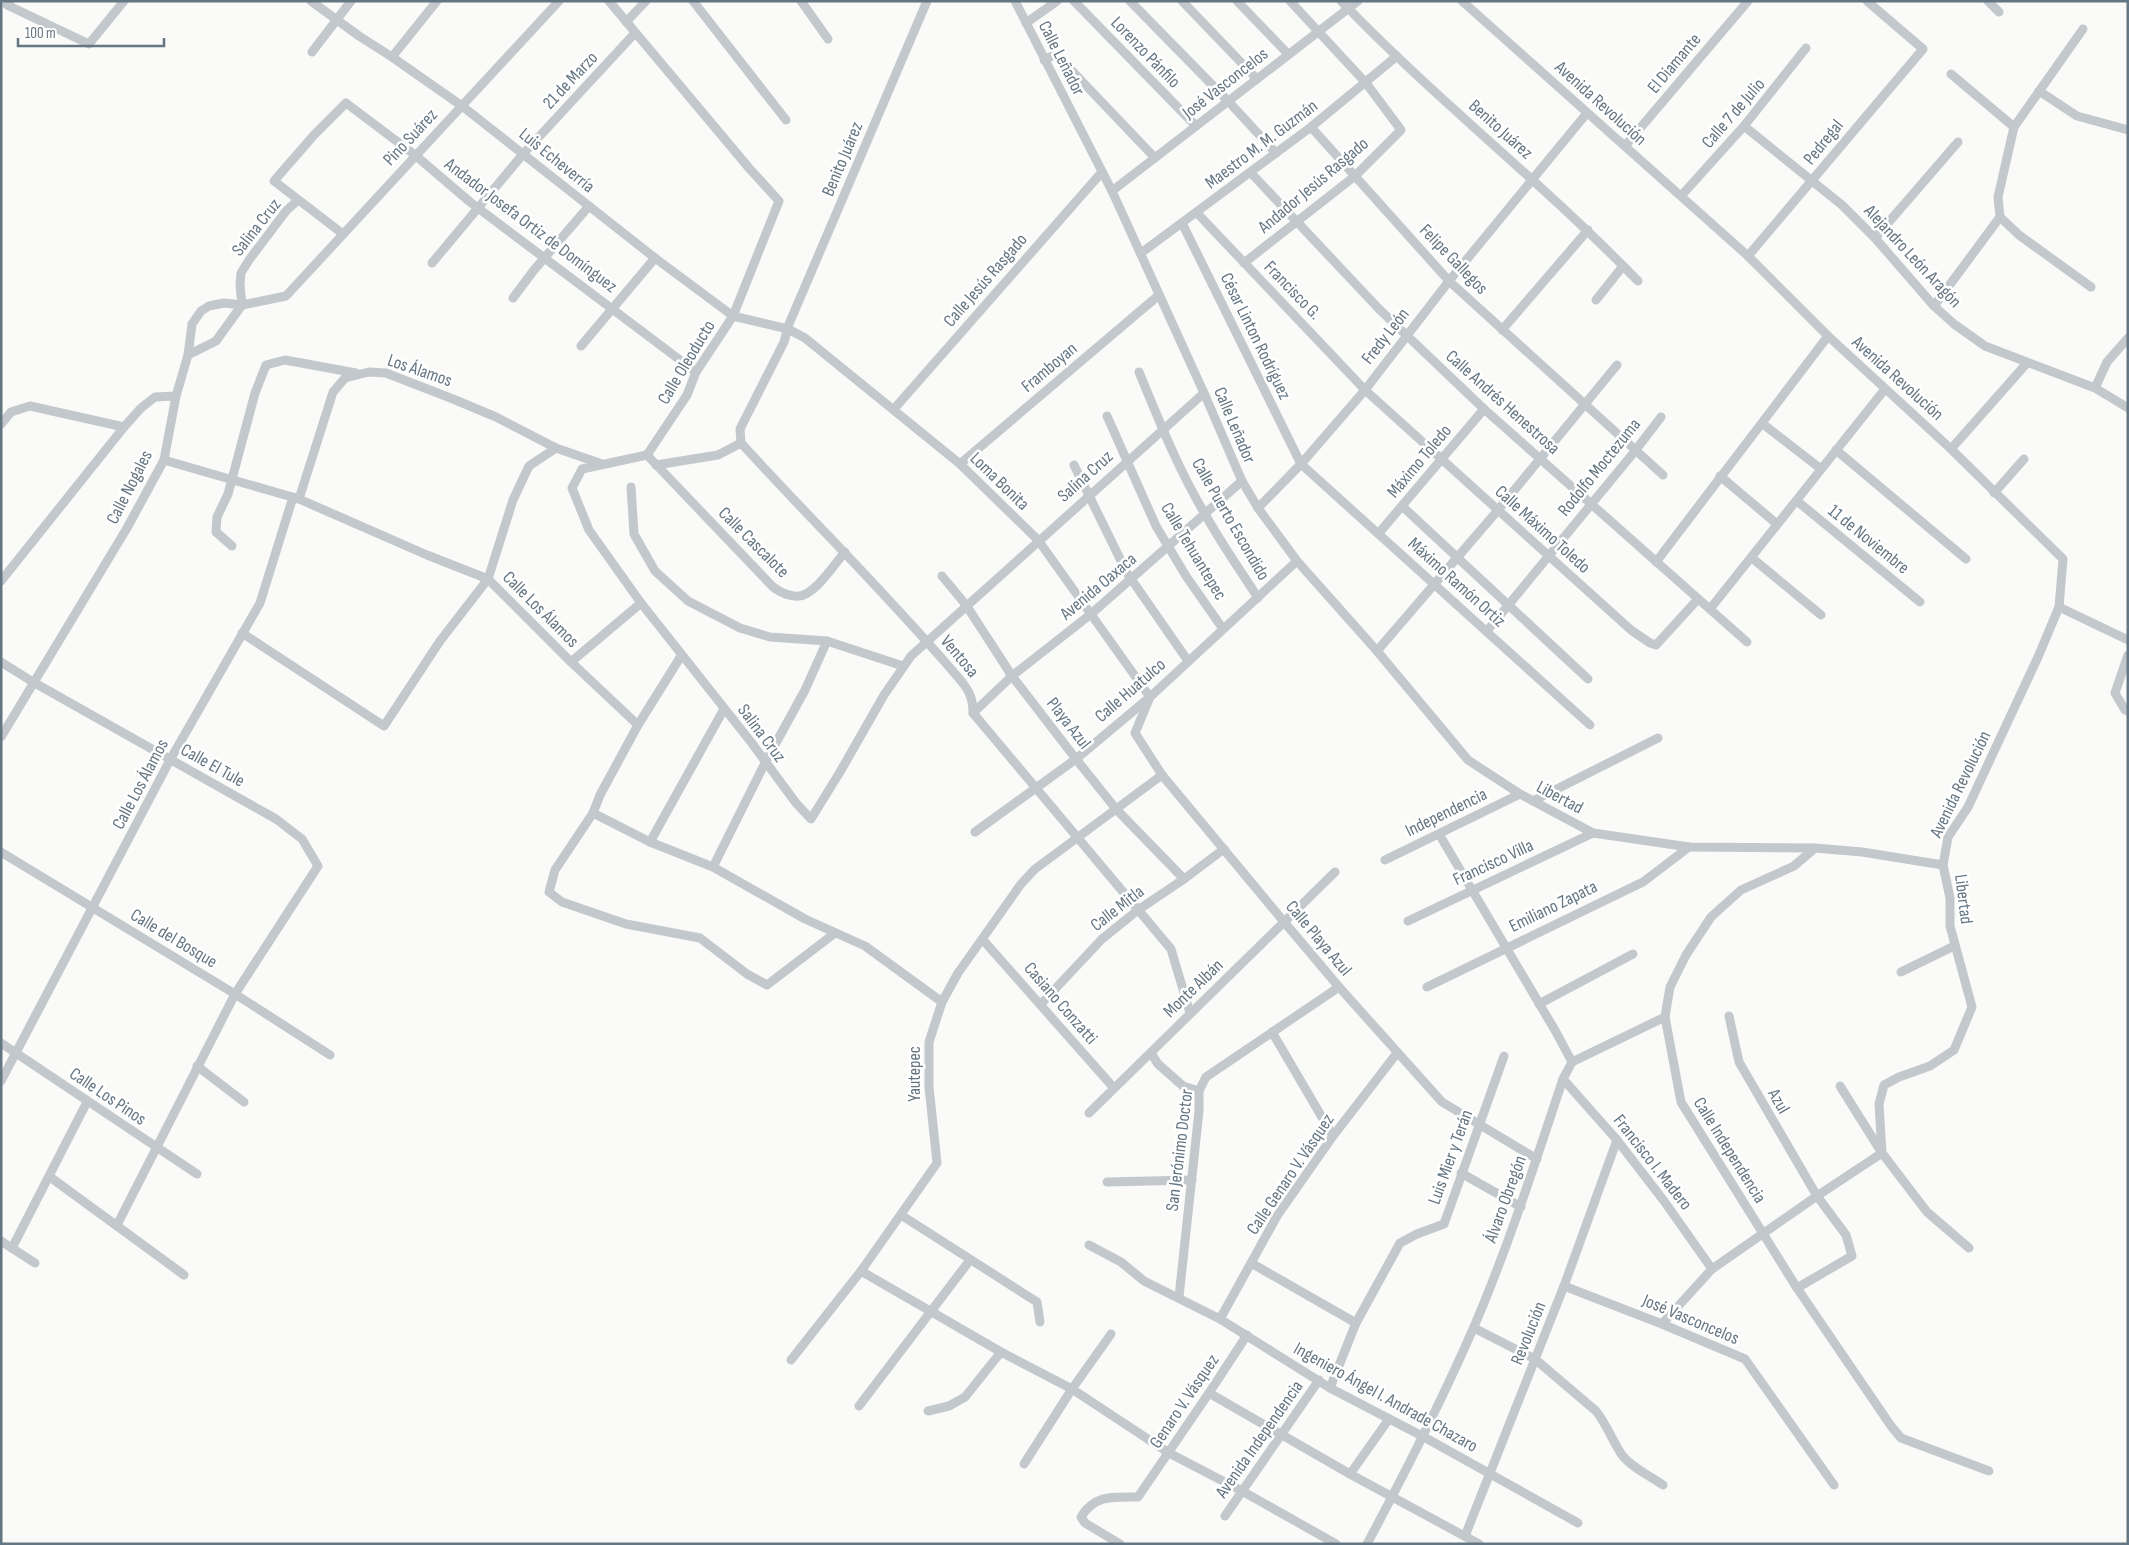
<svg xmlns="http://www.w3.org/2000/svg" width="2129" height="1545" viewBox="0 0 2129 1545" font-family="'Sofia Sans Condensed',sans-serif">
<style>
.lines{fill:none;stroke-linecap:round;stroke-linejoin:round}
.street{stroke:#c3c8cc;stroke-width:9}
.labels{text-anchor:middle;stroke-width:5;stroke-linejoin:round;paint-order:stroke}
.street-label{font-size:18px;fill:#657683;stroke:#fff}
</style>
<rect width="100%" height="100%" fill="#fafaf8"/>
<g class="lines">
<!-- street -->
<g class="street">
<path d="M10 1 7 5 89 44 124 1"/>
<path d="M311 1 359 36 392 57 462 106 655 258 733 316 788 329 805 338 960 464 1038 540 1150 697 1135 733 1162 775 1285 923 1339 987 1442 1102 1537 1159"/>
<path d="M609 1 749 168 779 201 733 316 696 372 687 395 647 455 582 469 572 488 589 530 641 603 751 742 796 803 811 819 840 772 884 695 911 656 1204 393"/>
<path d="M693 1 786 120"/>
<path d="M801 1 828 39"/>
<path d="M927 1 789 324 784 342 740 429 741 443C814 523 892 599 962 682 970 692 973 700 973 713L1171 949 1190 1013"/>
<path d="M1015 1 1112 191 1204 393 1242 481 1258 508 1297 561 1377 651 1468 760 1520 794 1593 833 1689 847 1815 848 1862 852 1943 865"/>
<path d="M1074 1 1196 126"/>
<path d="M1130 1 1228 101 1276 153"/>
<path d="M1182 1 1257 79"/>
<path d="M1237 1 1288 54"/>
<path d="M1341 1C1435 99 1543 183 1638 281"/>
<path d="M1462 1 1748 256 1828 336 1951 449 2063 559 2059 607 2038 657 1968 807 1948 837 1943 865 1950 898V926L1972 1007 1954 1050 1930 1066 1899 1077 1884 1085 1879 1104 1882 1153 1817 1196 1712 1269 1662 1324"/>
<path d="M1988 1 1999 12"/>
<path d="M626 22 646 1"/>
<path d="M1026 23 1057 1"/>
<path d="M312 52 351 1"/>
<path d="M392 57 437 1"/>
<path d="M1044 60 1056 54 1155 158"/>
<path d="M1951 74 2014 127"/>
<path d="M2039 91 2077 116 2128 130"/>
<path d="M1744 126 1842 205 1875 238 1934 306 1954 324 1985 346 2095 388 2128 408"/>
<path d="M1311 127 1449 281 1663 475"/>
<path d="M1625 146 1748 1"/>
<path d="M1251 173 1379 309 1484 409 1747 642"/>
<path d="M1112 191 1358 1"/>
<path d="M1681 196 1744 126 1806 48"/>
<path d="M1197 213 1365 390 1631 630 1650 643 1656 645 1698 599"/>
<path d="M2000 217 2019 235 2091 287"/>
<path d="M1182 223 1301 464 1590 725"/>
<path d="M343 234 274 181 314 135 346 103 415 155 470 202 696 372"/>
<path d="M1875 238 1958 142"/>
<path d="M1141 253 1311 127 1397 56"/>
<path d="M1748 256 1923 49 1867 1"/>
<path d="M432 263 524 153 635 33"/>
<path d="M1244 263 1355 176 1401 130 1366 83 1290 1"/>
<path d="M513 298 534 270 589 206"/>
<path d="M1596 300 1623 266"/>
<path d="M1934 306 2000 217 1998 197 2014 127 2083 29"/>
<path d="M1502 330 1588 230"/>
<path d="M581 346 655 258"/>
<path d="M188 355 216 341 242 305 240 285 241 273 249 260 286 211 298 200"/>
<path d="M1139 372C1159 420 1178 469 1205 514 1221 543 1240 570 1258 598"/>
<path d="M2095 388 2107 362 2128 338"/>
<path d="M894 409 1102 172"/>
<path d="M1107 416 1156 526 1186 576 1223 629"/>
<path d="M1 424 11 412 30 406 124 427 141 408 155 397 176 396"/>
<path d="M1763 424 1821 469"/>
<path d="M1951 449 2027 363"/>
<path d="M1836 450 1966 559"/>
<path d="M647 455 773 587C780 592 790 597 799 596 815 595 835 563 845 552"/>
<path d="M164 460 299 499 427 555 488 579 571 662 638 725"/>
<path d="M960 464 1159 295"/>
<path d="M656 465 718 455 741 443"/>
<path d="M1074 465 1127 573 1188 661"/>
<path d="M1720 476 1777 524"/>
<path d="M631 487 634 534 655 571 688 601 740 628 770 637 827 641 903 666"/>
<path d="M1994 493 2024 459"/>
<path d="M299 499 333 392 345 378 369 372 386 373 453 399 496 417 556 448 602 464"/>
<path d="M1797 501 1920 602"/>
<path d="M1403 507 1588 679"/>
<path d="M1258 508 1301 464 1365 390 1449 281 1587 113"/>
<path d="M1379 533 1484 409"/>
<path d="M232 546 216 532 217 517 228 494 255 393 266 365 285 360 356 373"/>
<path d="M1752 558 1821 615"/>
<path d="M1656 562 1828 336"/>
<path d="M942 576 966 605 1012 676 1076 759 1116 809 1184 879"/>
<path d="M1 581 124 427"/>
<path d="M2059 607 2128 640"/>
<path d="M1710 609 1885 389"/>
<path d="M1487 631 1635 451 1661 417"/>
<path d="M242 633 384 726 440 641 488 579 513 500 529 466 556 448"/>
<path d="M1377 651 1498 510 1617 365"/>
<path d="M2128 655 2115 693 2125 710 2128 711"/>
<path d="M681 656 638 725 600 795 593 813 555 870 549 892 562 902 626 924 700 938 747 974 767 985 835 933"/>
<path d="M1 662 33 682 276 819 302 839 318 866 235 994 117 1225"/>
<path d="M571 662 641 603"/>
<path d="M973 713 1012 676 1091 614 1242 481"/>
<path d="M1 737 127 528 164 460 176 396 188 355 192 324 201 311 209 306 224 303 242 305 286 296 559 1"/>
<path d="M1533 801 1658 738"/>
<path d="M593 813 650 842 713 867 805 919 865 946 942 1002"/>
<path d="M975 832 1076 759 1150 697 1297 561"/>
<path d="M1439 834 1556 1032 1572 1062"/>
<path d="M650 842 724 709"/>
<path d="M1815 848 1794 866 1741 890 1711 917 1686 955 1670 987 1665 1017 1681 1102 1797 1288 1891 1426 1901 1438 1989 1471"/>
<path d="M1 852 235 994 330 1055"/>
<path d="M1385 860 1520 794"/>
<path d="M713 867 765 763 805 690 827 641"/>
<path d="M1408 921 1593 833"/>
<path d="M983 940 1113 1087"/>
<path d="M1901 972 1954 946"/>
<path d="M1427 987 1643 882 1689 847"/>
<path d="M1041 1004 1102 939 1138 910 1184 879 1224 849"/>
<path d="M1539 1004 1633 954"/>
<path d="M1729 1016 1739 1062 1817 1196 1846 1235 1852 1256 1797 1288"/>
<path d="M1272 1032 1333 1136"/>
<path d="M1 1043 197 1174"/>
<path d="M1151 1053 1158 1064 1183 1086 1199 1091"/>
<path d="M197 1066 244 1102"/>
<path d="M1563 1079 1617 1140 1664 1201 1712 1269"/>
<path d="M1 1081 170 760 260 603 293 497"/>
<path d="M1840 1086 1882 1153 1927 1212 1969 1248"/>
<path d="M1089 1113 1335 872"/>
<path d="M1461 1173 1521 1207"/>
<path d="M50 1177 184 1275"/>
<path d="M1107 1182 1192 1180"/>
<path d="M901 1215 1037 1302 1040 1322"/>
<path d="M1 1241 35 1263"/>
<path d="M1089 1245 1121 1262 1144 1281 1220 1319 1330 1388 1424 1437 1578 1523"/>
<path d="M12 1248 87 1102"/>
<path d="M1251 1263 1356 1323"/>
<path d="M861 1271 1001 1352 1072 1389 1169 1453 1242 1491 1336 1544"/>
<path d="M1564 1286 1662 1324 1745 1359 1834 1485"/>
<path d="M1179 1297 1199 1111V1091L1206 1077 1339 987"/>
<path d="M1220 1319 1277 1216 1333 1136 1397 1053"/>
<path d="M1474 1328 1535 1359 1596 1411C1607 1425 1612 1440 1622 1455 1631 1467 1650 1476 1663 1485"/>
<path d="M791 1360 861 1271 937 1163 929 1087V1042L942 1002 958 973 1021 884 1035 869 1162 775"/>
<path d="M1330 1388 1356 1323 1400 1243 1417 1234 1444 1224 1504 1056"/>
<path d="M1209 1393 1350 1474 1479 1544"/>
<path d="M859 1406 970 1260"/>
<path d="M928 1411 949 1406 965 1397 1001 1352"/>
<path d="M1024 1464 1072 1389 1111 1334"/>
<path d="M1350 1474 1389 1419"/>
<path d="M1225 1516 1319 1380"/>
<path d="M1465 1536 1564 1286 1617 1140"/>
<path d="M1120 1544 1085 1523 1081 1517C1095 1494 1114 1497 1138 1497L1209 1393 1247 1335"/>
<path d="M1367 1544C1405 1473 1441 1402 1473 1329 1508 1248 1535 1163 1563 1079L1572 1062 1665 1017"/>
</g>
</g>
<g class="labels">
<!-- street labels -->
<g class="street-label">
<text transform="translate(1146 52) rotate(46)" y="6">Lorenzo Pánfilo</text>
<text transform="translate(1062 58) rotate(63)" y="6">Calle Leñador</text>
<text transform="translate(1674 63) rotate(-50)" y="6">El Diamante</text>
<text transform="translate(570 80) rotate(-47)" y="6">21 de Marzo</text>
<text transform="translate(1225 83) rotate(-38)" y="6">José Vasconcelos</text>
<text transform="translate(1601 103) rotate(42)" y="6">Avenida Revolución</text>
<text transform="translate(1733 113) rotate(-49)" y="6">Calle 7 de Julio</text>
<text transform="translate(1501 129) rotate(42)" y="6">Benito Juárez</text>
<text transform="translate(410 137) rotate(-47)" y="6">Pino Suárez</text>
<text transform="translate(1823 142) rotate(-51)" y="6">Pedregal</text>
<text transform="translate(1261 144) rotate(-37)" y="6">Maestro M. M. Guzmán</text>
<text transform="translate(842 159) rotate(-67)" y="6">Benito Juárez</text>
<text transform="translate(557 160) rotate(39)" y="6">Luis Echeverría</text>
<text transform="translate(1313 185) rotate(-40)" y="6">Andador Jesús Rasgado</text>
<text transform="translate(531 225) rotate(37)" y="6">Andador Josefa Ortiz de Domínguez</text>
<text transform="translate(256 227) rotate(-52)" y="6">Salina Cruz</text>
<text transform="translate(1913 256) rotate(47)" y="6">Alejandro León Aragón</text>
<text transform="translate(1454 259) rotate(46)" y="6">Felipe Gallegos</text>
<text transform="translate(985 280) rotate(-49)" y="6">Calle Jesús Rasgado</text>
<text transform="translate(1293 290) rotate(46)" y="6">Francisco G.</text>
<text transform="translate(1256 336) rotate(64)" y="6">César Linton Rodríguez</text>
<text transform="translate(1385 336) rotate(-52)" y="6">Fredy León</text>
<text transform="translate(686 362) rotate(-59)" y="6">Calle Oleoducto</text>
<text transform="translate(1049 367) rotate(-40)" y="6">Framboyan</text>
<text transform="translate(420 370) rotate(19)" y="6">Los Álamos</text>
<text transform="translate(1898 378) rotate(42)" y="6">Avenida Revolución</text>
<text transform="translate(1503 402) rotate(42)" y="6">Calle Andrés Henestrosa</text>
<text transform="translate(1235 425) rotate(67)" y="6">Calle Leñador</text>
<text transform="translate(1419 461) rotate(-50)" y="6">Máximo Toledo</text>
<text transform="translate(1599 467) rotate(-51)" y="6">Rodolfo Moctezuma</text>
<text transform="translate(1085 476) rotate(-42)" y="6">Salina Cruz</text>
<text transform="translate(1000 481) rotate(44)" y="6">Loma Bonita</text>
<text transform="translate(129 487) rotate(-63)" y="6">Calle Nogales</text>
<text transform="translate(1231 519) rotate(60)" y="6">Calle Puerto Escondido</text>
<text transform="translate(1543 529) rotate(42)" y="6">Calle Máximo Toledo</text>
<text transform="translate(1869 539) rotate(39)" y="6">11 de Noviembre</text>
<text transform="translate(754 542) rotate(45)" y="6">Calle Cascalote</text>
<text transform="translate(1194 551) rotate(59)" y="6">Calle Tehuantepec</text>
<text transform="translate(1457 582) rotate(42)" y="6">Máximo Ramón Ortiz</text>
<text transform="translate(1098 586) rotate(-40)" y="6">Avenida Oaxaca</text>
<text transform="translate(541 609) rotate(45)" y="6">Calle Los Álamos</text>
<text transform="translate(960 656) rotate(50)" y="6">Ventosa</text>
<text transform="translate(1130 690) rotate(-41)" y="6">Calle Huatulco</text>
<text transform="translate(1069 723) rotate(52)" y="6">Playa Azul</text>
<text transform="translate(762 733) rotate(53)" y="6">Salina Cruz</text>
<text transform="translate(213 765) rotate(29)" y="6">Calle El Tule</text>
<text transform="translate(140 784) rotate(-62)" y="6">Calle Los Álamos</text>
<text transform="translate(1960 784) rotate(-64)" y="6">Avenida Revolución</text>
<text transform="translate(1560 797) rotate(28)" y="6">Libertad</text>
<text transform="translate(1446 812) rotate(-26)" y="6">Independencia</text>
<text transform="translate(1493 862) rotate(-25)" y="6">Francisco Villa</text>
<text transform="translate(1964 899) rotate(83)" y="6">Libertad</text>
<text transform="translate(1553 906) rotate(-26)" y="6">Emiliano Zapata</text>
<text transform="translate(1117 908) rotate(-38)" y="6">Calle Mitla</text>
<text transform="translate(174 938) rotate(31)" y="6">Calle del Bosque</text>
<text transform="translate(1319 938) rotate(50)" y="6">Calle Playa Azul</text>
<text transform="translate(1193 988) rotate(-44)" y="6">Monte Albán</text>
<text transform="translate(1061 1003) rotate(49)" y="6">Casiano Conzatti</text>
<text transform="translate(914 1074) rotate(-90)" y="6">Yautepec</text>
<text transform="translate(108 1096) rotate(34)" y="6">Calle Los Pinos</text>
<text transform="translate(1779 1101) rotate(60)" y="6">Azul</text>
<text transform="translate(1179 1150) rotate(-83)" y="6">San Jerónimo Doctor</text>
<text transform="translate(1730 1150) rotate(58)" y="6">Calle Independencia</text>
<text transform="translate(1450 1157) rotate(-70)" y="6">Luis Mier y Terán</text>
<text transform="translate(1653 1162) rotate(52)" y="6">Francisco I. Madero</text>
<text transform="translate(1290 1174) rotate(-56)" y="6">Calle Genaro V. Vásquez</text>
<text transform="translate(1505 1199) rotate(-70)" y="6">Álvaro Obregón</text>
<text transform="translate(1691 1319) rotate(23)" y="6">José Vasconcelos</text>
<text transform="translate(1528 1333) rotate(-68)" y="6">Revolución</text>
<text transform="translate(1386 1397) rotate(29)" y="6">Ingeniero Ángel l. Andrade Chazaro</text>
<text transform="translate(1184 1401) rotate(-56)" y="6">Genaro V. Vásquez</text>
<text transform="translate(1259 1439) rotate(-55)" y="6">Avenida Independencia</text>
</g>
</g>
<!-- border -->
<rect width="2129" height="1545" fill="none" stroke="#657683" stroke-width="5"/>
<!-- scale -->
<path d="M18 38v8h146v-8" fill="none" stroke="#657683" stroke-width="2.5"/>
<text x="25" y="38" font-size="15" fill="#657683" stroke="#ffffff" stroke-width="4" paint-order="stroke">100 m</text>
</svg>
